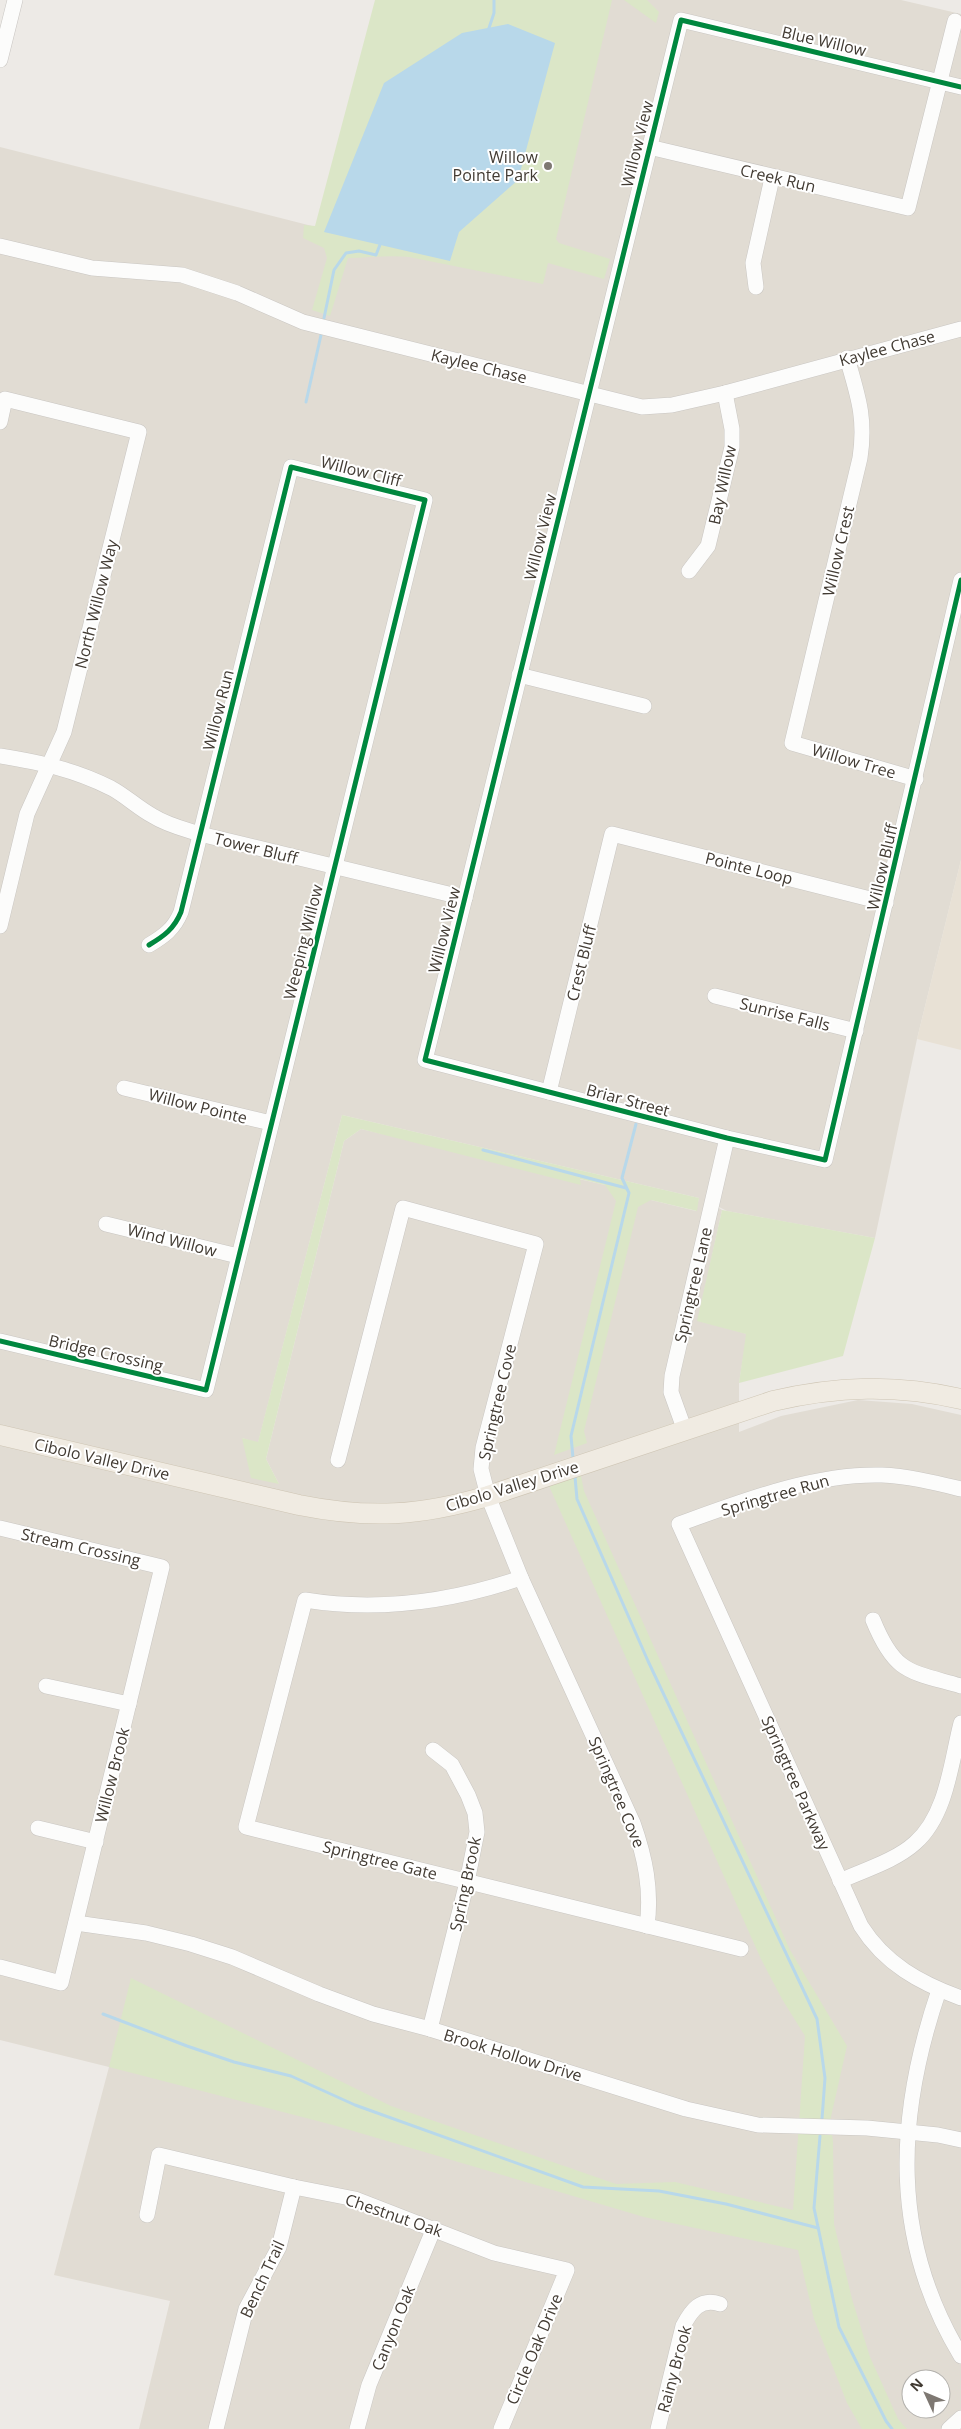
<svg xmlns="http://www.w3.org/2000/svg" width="961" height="2429" viewBox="0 0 961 2429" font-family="'Open Sans',sans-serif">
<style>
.residential{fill:#e1dcd3;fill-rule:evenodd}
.education{fill:#e8e1d5}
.green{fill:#dbe6c7}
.water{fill:#b8d8ea}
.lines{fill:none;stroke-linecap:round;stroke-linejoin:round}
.stream{stroke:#b8d8ea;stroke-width:3}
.minor-casing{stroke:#c9c6c2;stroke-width:16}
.major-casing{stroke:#cec5b4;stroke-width:21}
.minor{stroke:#fcfcfb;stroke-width:15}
.major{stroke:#f0ebe2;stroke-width:20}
.cycleway-casing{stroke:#fff;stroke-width:8}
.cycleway{stroke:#00873e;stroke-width:5}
.poi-dot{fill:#7e7872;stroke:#fff;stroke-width:2}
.labels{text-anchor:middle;stroke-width:4;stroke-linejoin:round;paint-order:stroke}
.street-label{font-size:16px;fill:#423b33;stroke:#fff}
.poi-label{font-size:16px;fill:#423b33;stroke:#fff;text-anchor:end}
</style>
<rect width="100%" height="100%" fill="#edeae6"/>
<!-- residential -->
<path class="residential" d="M540 0H901L961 14V860L917 1039 875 1238 727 1211 713 1204 722 1210 698 1320 747 1334 739 1383V1432L781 1416 858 1400 912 1404 961 1415V2429H139L170 2301 54 2275 109 2067 0 2040V147L312 226 409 257ZM342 1115 699 1198 696 1211 651 1200 605 1185 361 1129 344 1141 266 1459 279 1484 242 1438 258 1443ZM911 2379H941V2409H911Z"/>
<!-- education -->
<path class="education" d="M961 860V1050L917 1039Z"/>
<!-- green -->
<g class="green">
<path d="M375 0H612L556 239 559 243 610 259 604 279 548 263 543 284 409 257C388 255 368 258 348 258L330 316 312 310 327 258 324 248 303 238 304 225 315 226Z"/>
<path d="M624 0H647L659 12 656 23Z"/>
<path d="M342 1115 699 1198 697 1211 651 1200 638 1207 584 1431 587 1443 554 1455 616 1201 605 1185 580 1179 581 1185 361 1129 344 1141 266 1459 279 1484 251 1478 242 1438 258 1442Z"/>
<path d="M722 1210 875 1238 843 1356 739 1383 746 1334 697 1321Z"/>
<path d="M579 1466 584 1491 790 1950 847 2046 830 2121 833 2142 834 2224 852 2299 870 2357 898 2419 907 2429H862L847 2403 814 2319 798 2250 644 2217 333 2125 109 2067 131 1978 391 2106 616 2184 675 2182 793 2210 805 2036 782 1999 761 1959 545 1477Z"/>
</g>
<!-- water -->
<path class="water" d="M508 24 555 43 518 180 459 232 450 261 324 232 384 83 462 33Z"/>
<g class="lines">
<!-- stream -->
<g class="stream">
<path d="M488 31 494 13V0"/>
<path d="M324 318 334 270 346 253 359 251 376 255 381 242"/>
<path d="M306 402 321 335"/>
<path d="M483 1150 626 1188"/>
<path d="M573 1458 571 1436 629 1193 622 1178 636 1124"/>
<path d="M575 1477 577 1499 648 1661 817 2019 825 2078 822 2119"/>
<path d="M103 2014 187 2046 234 2062 291 2076 355 2105 583 2187 659 2191 726 2204 818 2228"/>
<path d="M820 2136 814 2208 839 2327 886 2421 892 2429"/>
</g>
<!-- minor casing -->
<g class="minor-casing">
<g id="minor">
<path d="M0 60 15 0"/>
<path d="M961 87 681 20 425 1060 727 1138 825 1160 961 580"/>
<path d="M649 147 908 208 955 21"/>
<path d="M0 246 92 268 182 275 237 293 303 322 642 407 672 405 725 393 961 329"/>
<path d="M756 287 753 263 772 178"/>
<path d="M847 358C858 396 866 418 860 458L792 743 916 779"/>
<path d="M0 422 5 399 139 432 64 732 27 814 0 926"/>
<path d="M689 571 708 546 732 447V429L725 393"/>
<path d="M519 675 644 706"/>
<path d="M0 756C42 763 73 769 111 788 126 796 138 808 153 816 167 825 184 829 200 834L465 898"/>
<path d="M715 996 856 1031"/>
<path d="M124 1088 271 1123"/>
<path d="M549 1092 612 834 886 903"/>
<path d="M106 1224 238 1256"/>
<path d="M0 1341 206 1390 425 500 291 467 181 912C174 929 164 936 149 945"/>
<path d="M685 1431 671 1392 672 1376 727 1138"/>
<path d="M338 1460 403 1208 536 1244 483 1448 481 1469 488 1496 521 1578 633 1823C645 1857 652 1890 647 1926"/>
<path d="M961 1489C936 1483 908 1476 882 1475 814 1473 743 1501 679 1524L861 1926C885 1964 920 1983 961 1998"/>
<path d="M0 1528 162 1567 61 1983 0 1967"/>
<path d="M521 1578C450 1602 379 1612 305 1600L246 1827 741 1949"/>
<path d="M873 1620C895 1674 909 1671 961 1686"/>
<path d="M46 1686 129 1704"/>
<path d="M38 1828 96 1842"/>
<path d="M840 1881C864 1870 895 1861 915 1843 947 1815 951 1762 961 1723"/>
<path d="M76 1923 146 1933 191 1944 232 1957 319 1994 373 2014 430 2029 686 2109 758 2125 867 2128 938 2135 961 2140"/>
<path d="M939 1990C896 2116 890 2239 961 2356"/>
<path d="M430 2029 467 1882 477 1832 475 1813 468 1795 452 1765 433 1750"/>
<path d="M147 2215 159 2155 294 2187 355 2199 494 2253 567 2270 501 2429"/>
<path d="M216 2429 246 2309 279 2247 294 2187"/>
<path d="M357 2429 369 2385 434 2228"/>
<path d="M658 2429 683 2326C691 2311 700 2297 720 2304"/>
<path d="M949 2429 961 2418"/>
</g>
</g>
<!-- major casing -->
<g class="major-casing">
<path id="major" d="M0 1435 299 1505C369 1519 421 1516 488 1496L773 1401C837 1386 897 1384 961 1399"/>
</g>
<!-- minor -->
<use href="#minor" class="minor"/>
<!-- major -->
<use href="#major" class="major"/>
<!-- cycleway casing -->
<g class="cycleway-casing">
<g id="cycleway">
<path d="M961 87 681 20 425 1060 727 1138 825 1160 961 580"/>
<path d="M0 1341 206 1390 425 500 291 467 181 912C174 929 164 936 149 945"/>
</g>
</g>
<!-- cycleway -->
<use href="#cycleway" class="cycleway"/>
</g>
<!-- markers -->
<circle class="poi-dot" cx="548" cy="166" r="5"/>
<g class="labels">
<!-- street labels -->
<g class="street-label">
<text transform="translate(824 41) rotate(13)" y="6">Blue Willow</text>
<text transform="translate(637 144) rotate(-76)" y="6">Willow View</text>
<text transform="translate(778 178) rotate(13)" y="6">Creek Run</text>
<text transform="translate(887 348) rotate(-15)" y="6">Kaylee Chase</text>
<text transform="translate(479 366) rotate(14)" y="6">Kaylee Chase</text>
<text transform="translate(361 471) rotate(14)" y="6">Willow Cliff</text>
<text transform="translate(722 485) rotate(-78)" y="6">Bay Willow</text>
<text transform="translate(540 537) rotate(-76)" y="6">Willow View</text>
<text transform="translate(838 551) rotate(-77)" y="6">Willow Crest</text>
<text transform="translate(96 604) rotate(-76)" y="6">North Willow Way</text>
<text transform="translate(218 710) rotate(-76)" y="6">Willow Run</text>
<text transform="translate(854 761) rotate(16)" y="6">Willow Tree</text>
<text transform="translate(256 848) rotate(14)" y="6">Tower Bluff</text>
<text transform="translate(882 867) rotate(-77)" y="6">Willow Bluff</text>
<text transform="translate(749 868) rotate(14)" y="6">Pointe Loop</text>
<text transform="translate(444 930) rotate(-76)" y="6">Willow View</text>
<text transform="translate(303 942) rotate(-76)" y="6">Weeping Willow</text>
<text transform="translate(581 963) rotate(-76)" y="6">Crest Bluff</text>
<text transform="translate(785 1014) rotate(14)" y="6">Sunrise Falls</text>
<text transform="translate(628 1100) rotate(15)" y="6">Briar Street</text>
<text transform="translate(198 1106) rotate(14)" y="6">Willow Pointe</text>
<text transform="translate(172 1240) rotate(14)" y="6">Wind Willow</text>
<text transform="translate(693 1285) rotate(-77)" y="6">Springtree Lane</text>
<text transform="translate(106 1353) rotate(13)" y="6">Bridge Crossing</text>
<text transform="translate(497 1402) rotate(-77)" y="6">Springtree Cove</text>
<text transform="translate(102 1459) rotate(13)" y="6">Cibolo Valley Drive</text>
<text transform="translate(512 1486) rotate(-17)" y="6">Cibolo Valley Drive</text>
<text transform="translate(775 1495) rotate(-16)" y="6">Springtree Run</text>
<text transform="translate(81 1547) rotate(13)" y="6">Stream Crossing</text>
<text transform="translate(112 1775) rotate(-76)" y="6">Willow Brook</text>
<text transform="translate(796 1783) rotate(66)" y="6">Springtree Parkway</text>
<text transform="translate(617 1792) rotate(67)" y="6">Springtree Cove</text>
<text transform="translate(380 1860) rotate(14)" y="6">Springtree Gate</text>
<text transform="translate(465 1884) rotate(-78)" y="6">Spring Brook</text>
<text transform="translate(513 2055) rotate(17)" y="6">Brook Hollow Drive</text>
<text transform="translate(394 2215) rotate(19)" y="6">Chestnut Oak</text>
<text transform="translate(262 2279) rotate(-65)" y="6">Bench Trail</text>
<text transform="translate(393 2328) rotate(-68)" y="6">Canyon Oak</text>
<text transform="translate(534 2349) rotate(-67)" y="6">Circle Oak Drive</text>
<text transform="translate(674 2369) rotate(-75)" y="6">Rainy Brook</text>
</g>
<!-- poi labels -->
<g class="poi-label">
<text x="538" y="163">Willow<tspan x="538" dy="18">Pointe Park</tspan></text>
</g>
</g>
<!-- north arrow -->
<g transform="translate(926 2394) rotate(314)"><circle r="24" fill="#ffffff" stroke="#b3b1ad"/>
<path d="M0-4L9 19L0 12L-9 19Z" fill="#7e7872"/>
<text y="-8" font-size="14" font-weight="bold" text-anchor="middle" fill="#423b33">N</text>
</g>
</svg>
